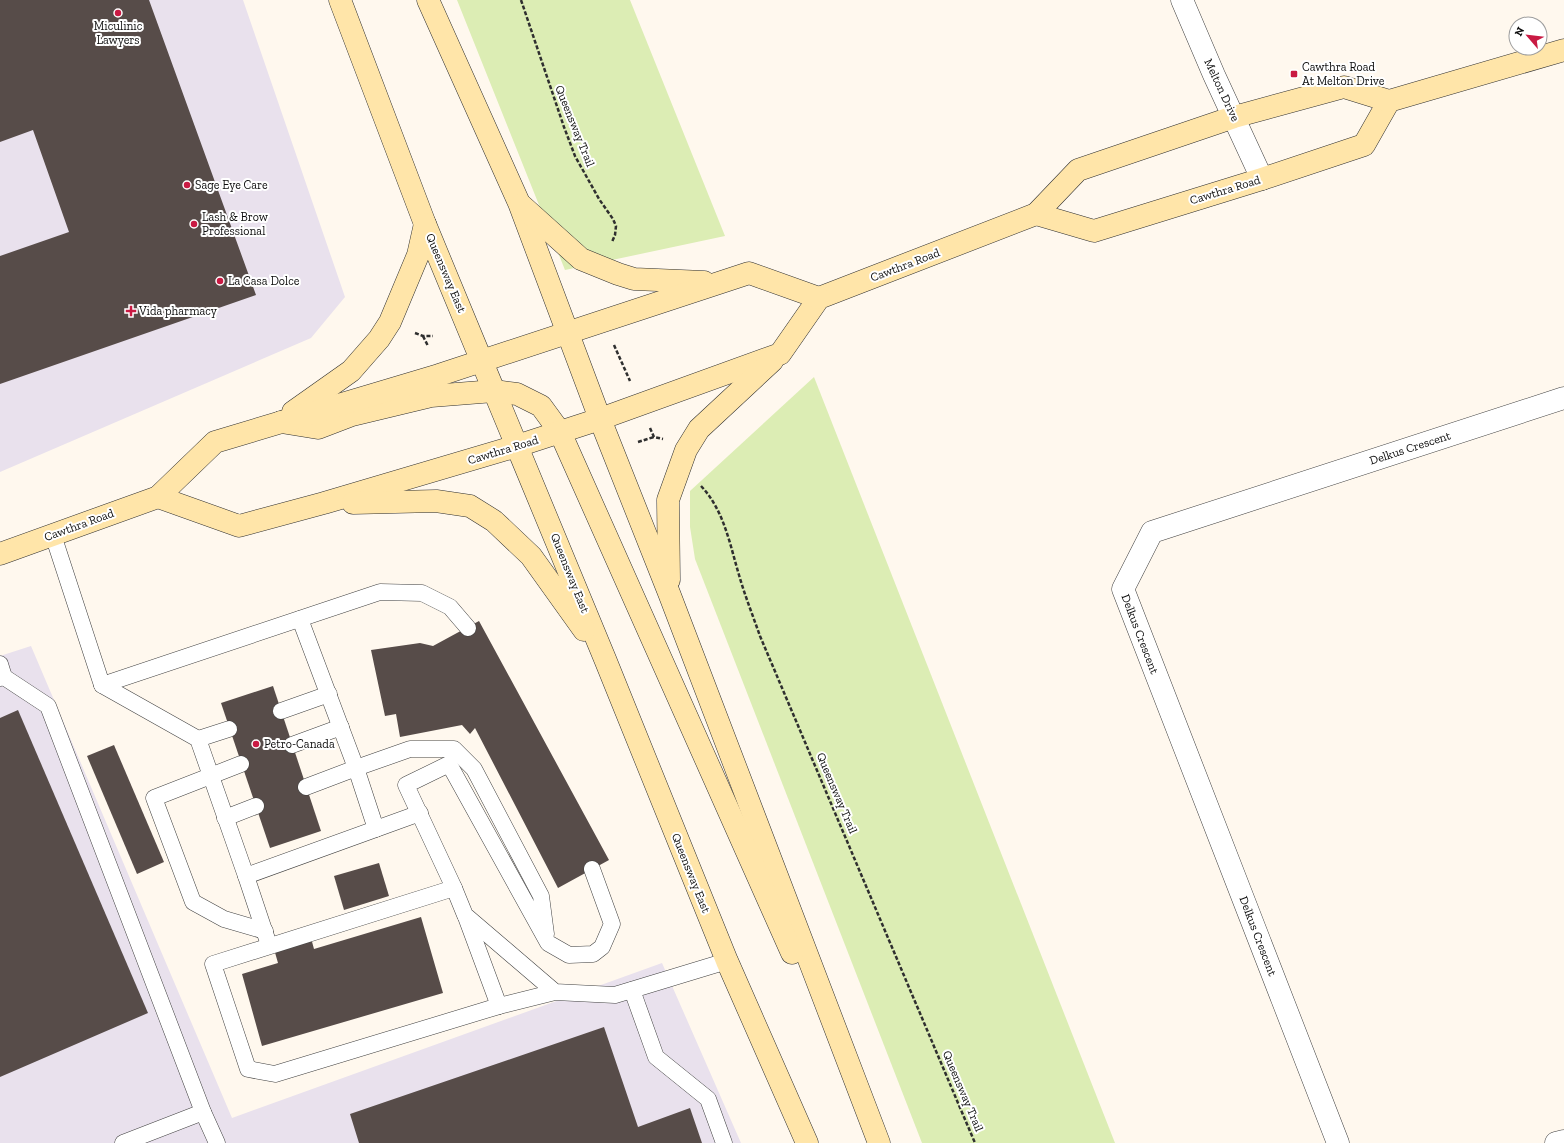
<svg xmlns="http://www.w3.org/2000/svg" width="1564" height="1143" viewBox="0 0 1564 1143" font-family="'Zilla Slab',serif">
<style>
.industrial{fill:#e9e1ed}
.green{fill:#dcedb4}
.building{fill:#574c49}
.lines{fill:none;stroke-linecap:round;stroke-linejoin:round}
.service-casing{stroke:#404040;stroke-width:17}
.minor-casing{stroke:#404040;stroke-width:23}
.secondary-casing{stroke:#2f2f2f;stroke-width:23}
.path{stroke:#2f2f2f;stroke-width:2.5;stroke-dasharray:4 2;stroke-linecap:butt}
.service{stroke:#fff;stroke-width:16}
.minor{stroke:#fff;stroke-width:22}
.secondary{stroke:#ffe5a9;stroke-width:22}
.poi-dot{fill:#c91a43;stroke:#fff;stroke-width:1.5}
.labels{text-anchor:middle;stroke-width:4;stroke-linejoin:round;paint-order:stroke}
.poi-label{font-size:12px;fill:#0d0d0d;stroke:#fff;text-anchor:start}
.street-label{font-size:12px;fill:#0d0d0d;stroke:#fff}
</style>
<rect width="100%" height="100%" fill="#fff8ee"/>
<!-- industrial -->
<g class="industrial">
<path d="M0 0H243L345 297 311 338 0 472Z"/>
<path d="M31 646 232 1118 662 963 741 1143H0V656Z"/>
</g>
<!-- green -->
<g class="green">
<path d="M457 0H630L725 236 565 270Z"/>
<path d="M814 377 1115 1143H922L695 559 690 527V491Z"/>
</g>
<!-- building -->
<g class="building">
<path d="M0 0H149L256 295 0 384V256L69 232 33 130 0 142Z"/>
<path d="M479 621 609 860 558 888 475 728 470 734 462 725 400 737 396 714 385 716 371 650 420 643 433 646Z"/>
<path d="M273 686 321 831 270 848 221 703Z"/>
<path d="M18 710 148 1013 0 1077V718Z"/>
<path d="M114 745 164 862 137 874 87 756Z"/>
<path d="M379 863 389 896 344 910 334 876Z"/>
<path d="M421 917 443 993 262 1046 242 974 278 963 274 949 311 938 314 949Z"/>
<path d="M604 1027 638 1127 690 1108 702 1143H359L350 1114Z"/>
</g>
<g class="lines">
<!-- service casing -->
<g class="service-casing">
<g id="service">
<path d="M53 535 102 685 380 592 422 593 450 607 468 628"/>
<path d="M300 619 356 768 376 829"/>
<path d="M0 664 4 677 0 678"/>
<path d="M4 677 48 706 203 1112"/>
<path d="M102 685 198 739 246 876 420 813"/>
<path d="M281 711 329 694"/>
<path d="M198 739 229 729"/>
<path d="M292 745 341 727"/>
<path d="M241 764 154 798 193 902 224 919 265 931"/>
<path d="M306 787 356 768 410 749H454L474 769 541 896 546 934"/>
<path d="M225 818 256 806"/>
<path d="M246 876 267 939"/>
<path d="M454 888 406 785 449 764 548 943 569 955 593 954 602 947 612 924 592 869"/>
<path d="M466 917 499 1006"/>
<path d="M632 990 656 1057 708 1099 724 1143"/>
<path d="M555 992 465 915 454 888 213 964 248 1069 275 1074 499 1006 555 992 615 995 727 961"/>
<path d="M123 1143 203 1112 217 1143"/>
</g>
</g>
<!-- minor casing -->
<g class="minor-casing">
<g id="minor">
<path d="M1182 0 1214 75 1262 179"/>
<path d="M1338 1143 1123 589 1152 532 1564 398"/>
<path d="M1556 1143 1564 1141"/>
</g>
</g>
<!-- secondary casing -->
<g class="secondary-casing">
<g id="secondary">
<path d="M340 0 425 224 605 659 727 961 807 1143"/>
<path d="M428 0 519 203 600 419 669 593 879 1143"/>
<path d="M521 205 581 259 618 274 634 279 704 282"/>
<path d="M1036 214 1094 231 1262 179 1364 145 1389 101"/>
<path d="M293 412 351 371 379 339 390 322 418 255 425 224"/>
<path d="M281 422 318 428 352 415 431 396 494 391 517 394 541 406 560 432 792 953"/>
<path d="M158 497 239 526 324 503 517 446 600 419 780 354 819 298 1036 214 1078 170 1234 117 1344 87 1389 101 1564 50"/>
<path d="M353 503 436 501 470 506 494 521 531 556 584 630"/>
<path d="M0 554 158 497 215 442 439 375 749 273 819 298"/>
<path d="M669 580 668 500 686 450 699 429 772 361"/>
</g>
</g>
<!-- path -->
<g class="path">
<path d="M521 0 564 127 575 156 599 199 613 219 616 226 615 235 612 242"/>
<path d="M415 333 423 336H433"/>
<path d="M423 336 428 346"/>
<path d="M614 345 630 381"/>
<path d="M650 428 654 437 663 439"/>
<path d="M638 442 654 437"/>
<path d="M701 486C724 510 730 545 739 575 745 596 753 616 760 636L975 1143"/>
</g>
<!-- service -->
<use href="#service" class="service"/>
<!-- minor -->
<use href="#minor" class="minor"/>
<!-- secondary -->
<use href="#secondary" class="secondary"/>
</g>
<!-- markers -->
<g class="poi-dot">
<circle cx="118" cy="13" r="4"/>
<rect x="1290" y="70" width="8" height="8" rx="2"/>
<circle cx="187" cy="185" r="4"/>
<circle cx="194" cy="224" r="4"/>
<circle cx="220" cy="281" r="4"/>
<path d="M129 305h4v4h4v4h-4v4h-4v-4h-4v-4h4z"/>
<circle cx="256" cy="744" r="4"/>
</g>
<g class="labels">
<!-- poi labels -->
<g class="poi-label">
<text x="118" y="30" text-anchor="middle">Miculinic<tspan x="118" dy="14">Lawyers</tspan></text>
<text x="1302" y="71">Cawthra Road<tspan x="1302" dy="14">At Melton Drive</tspan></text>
<text x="195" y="189">Sage Eye Care</text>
<text x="202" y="221">Lash &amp; Brow<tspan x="202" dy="14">Professional</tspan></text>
<text x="228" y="285">La Casa Dolce</text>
<text x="139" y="315">Vida pharmacy</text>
<text x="264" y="748">Petro-Canada</text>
</g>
<!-- street labels -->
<g class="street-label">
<text transform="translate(1222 90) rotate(65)" y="4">Melton Drive</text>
<text transform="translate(575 126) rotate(68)" y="4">Queensway Trail</text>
<text transform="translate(1225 190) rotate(-17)" y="4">Cawthra Road</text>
<text transform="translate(905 265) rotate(-21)" y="4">Cawthra Road</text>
<text transform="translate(446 273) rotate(67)" y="4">Queensway East</text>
<text transform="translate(1410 448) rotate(-18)" y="4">Delkus Crescent</text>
<text transform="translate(503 450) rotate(-17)" y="4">Cawthra Road</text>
<text transform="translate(79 525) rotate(-20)" y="4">Cawthra Road</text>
<text transform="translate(570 573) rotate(68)" y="4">Queensway East</text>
<text transform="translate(1140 634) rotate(69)" y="4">Delkus Crescent</text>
<text transform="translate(837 793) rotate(67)" y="4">Queensway Trail</text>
<text transform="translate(691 873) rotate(68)" y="4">Queensway East</text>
<text transform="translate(1258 936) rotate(69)" y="4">Delkus Crescent</text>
<text transform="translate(963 1091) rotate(67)" y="4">Queensway Trail</text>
</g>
</g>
<!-- north arrow -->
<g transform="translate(1528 36) rotate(298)"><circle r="19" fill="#ffffff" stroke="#9e9e9e"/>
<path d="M0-3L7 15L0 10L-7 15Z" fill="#c91a43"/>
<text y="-6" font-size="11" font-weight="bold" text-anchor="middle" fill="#0d0d0d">N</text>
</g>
</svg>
